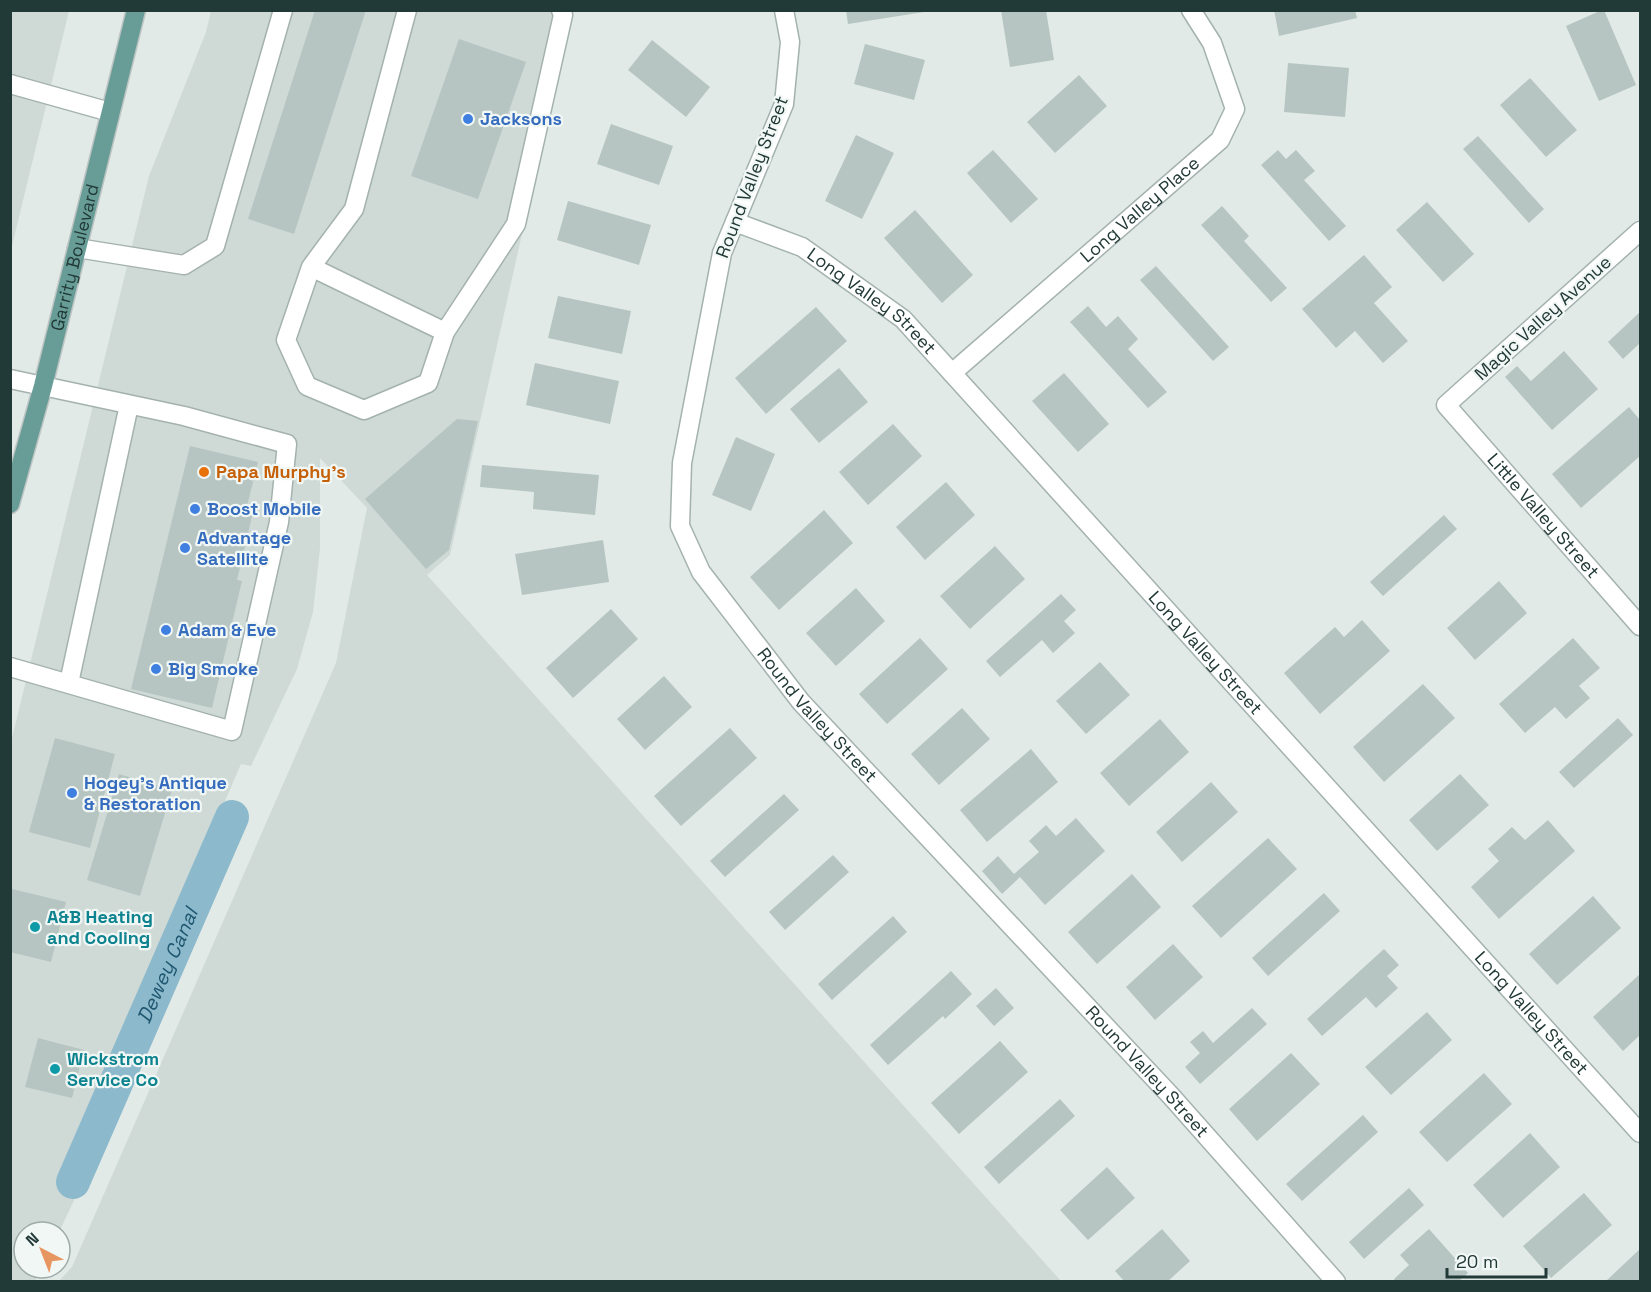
<svg xmlns="http://www.w3.org/2000/svg" width="1651" height="1292" viewBox="0 0 1651 1292" font-family="'Space Grotesk',sans-serif">
<style>
.built{fill:#cfdad7}
.lines{fill:none;stroke-linecap:round;stroke-linejoin:round}
.canal{stroke:#8cb9cc;stroke-width:34}
.building{fill:#b6c5c1}
.minor-casing{stroke:#a4b2af;stroke-width:21}
.major-casing{stroke:#bdc4c3;stroke-width:21}
.minor{stroke:#fff;stroke-width:18}
.major{stroke:#689d97;stroke-width:18}
.shop-dot{fill:#3f7fe0;stroke:#f1f7f5;stroke-width:2}
.food-dot{fill:#e8710a;stroke:#f1f7f5;stroke-width:2}
.culture-dot{fill:#0f9aa8;stroke:#f1f7f5;stroke-width:2}
.labels{text-anchor:middle;stroke-width:4.5;stroke-linejoin:round;paint-order:stroke}
.shop-label{font-size:18px;font-weight:bold;fill:#366cbe;stroke:#f1f7f5;text-anchor:start}
.street-label{font-size:18px;fill:#223a37;stroke:#f1f7f5}
.food-label{font-size:18px;font-weight:bold;fill:#c56008;stroke:#f1f7f5;text-anchor:start}
.culture-label{font-size:18px;font-weight:bold;fill:#0d838f;stroke:#f1f7f5;text-anchor:start}
.water-label{font-size:20px;font-style:italic;fill:#215871;stroke:#f1f7f5}
</style>
<rect width="100%" height="100%" fill="#e1eae7"/>
<!-- built -->
<g class="built">
<path d="M11 11H69L11 250Z"/>
<path d="M211 11H572L450 555 427 575 1061 1281H59L72 1267 336 663 367 508 320 458V549L313 612 297 669 251 766 241 764 123 1039 64 1181 79 1190 59 1232H24V1268H41L35 1281 11 1282V742L149 176 206 32Z"/>
</g>
<g class="lines">
<!-- canal -->
<path class="canal" id="s1" d="M73 1182 232 817"/>
</g>
<!-- building -->
<g class="building">
<path d="M315 10H366L294 234 248 219Z"/>
<path d="M846 10H924V12L848 24Z"/>
<path d="M1001 10H1046L1054 60 1010 67Z"/>
<path d="M1274 10H1355L1357 18 1279 36Z"/>
<path d="M1602 10H1604L1636 85 1599 101 1566 26Z"/>
<path d="M459 39 526 62 478 199 411 176Z"/>
<path d="M652 40 710 87 686 117 628 70Z"/>
<path d="M865 44 925 60 914 100 854 84Z"/>
<path d="M1288 63 1349 68 1345 117 1284 112Z"/>
<path d="M1079 75 1107 106 1055 153 1027 122Z"/>
<path d="M1530 78 1577 130 1546 157 1500 105Z"/>
<path d="M611 124 673 146 659 185 597 164Z"/>
<path d="M856 135 894 153 862 219 825 201Z"/>
<path d="M1478 136 1544 209 1529 223 1463 149Z"/>
<path d="M993 150 1038 199 1011 223 967 173Z"/>
<path d="M1278 150 1286 159 1296 150 1315 171 1304 180 1346 226 1329 241 1261 165Z"/>
<path d="M568 201 651 225 639 265 557 240Z"/>
<path d="M1427 202 1474 254 1443 282 1396 230Z"/>
<path d="M1222 206 1249 236 1244 241 1287 288 1271 302 1201 225Z"/>
<path d="M915 210 973 275 942 303 884 238Z"/>
<path d="M1364 255 1392 287 1374 303 1408 341 1383 363 1355 331 1336 348 1302 309Z"/>
<path d="M1156 266 1229 347 1213 361 1140 280Z"/>
<path d="M558 296 631 311 622 354 548 338Z"/>
<path d="M1088 306 1106 327 1118 316 1138 339 1128 349 1167 392 1148 408 1070 322Z"/>
<path d="M816 307 847 341 766 414 735 378Z"/>
<path d="M1640 312V343L1623 359 1608 342Z"/>
<path d="M1564 351 1598 389 1552 430 1505 377 1517 366 1531 381Z"/>
<path d="M535 363 619 381 610 424 526 405Z"/>
<path d="M839 368 868 402 819 443 790 409Z"/>
<path d="M1064 373 1109 424 1078 452 1032 401Z"/>
<path d="M1629 407 1640 420V456L1581 508 1552 474Z"/>
<path d="M457 419 478 421 449 550 426 569 365 499Z"/>
<path d="M893 424 922 456 868 505 839 472Z"/>
<path d="M736 437 775 454 751 511 712 495Z"/>
<path d="M190 446 258 462 247 506 254 508 237 580 242 581 212 708 131 689Z"/>
<path d="M482 465 599 475 595 515 533 509 534 492 480 487Z"/>
<path d="M946 482 975 515 925 560 896 527Z"/>
<path d="M824 510 853 543 779 610 750 577Z"/>
<path d="M1444 515 1457 529 1383 596 1370 582Z"/>
<path d="M603 540 609 582 522 595 515 554Z"/>
<path d="M995 546 1025 579 970 629 940 596Z"/>
<path d="M1499 581 1527 613 1475 660 1447 628Z"/>
<path d="M856 588 885 621 836 666 806 633Z"/>
<path d="M1061 594 1076 610 1064 621 1075 633 1053 653 1042 640 1000 677 986 661Z"/>
<path d="M611 609 638 639 573 698 546 668Z"/>
<path d="M1362 620 1390 651 1320 714 1284 673 1335 627 1344 637Z"/>
<path d="M920 638 948 669 887 724 859 694Z"/>
<path d="M1573 638 1600 668 1579 686 1590 698 1566 719 1555 707 1525 733 1499 704Z"/>
<path d="M1100 662 1130 695 1086 734 1056 701Z"/>
<path d="M664 676 692 707 645 750 617 719Z"/>
<path d="M1423 684 1455 718 1384 782 1353 747Z"/>
<path d="M962 708 990 739 939 785 911 754Z"/>
<path d="M1618 718 1633 735 1574 788 1559 772Z"/>
<path d="M1160 719 1189 752 1129 806 1100 773Z"/>
<path d="M730 728 757 758 681 826 654 796Z"/>
<path d="M55 738 115 754 90 848 29 832Z"/>
<path d="M1031 749 1058 782 987 842 960 810Z"/>
<path d="M119 774 172 790 140 896 87 880Z"/>
<path d="M1460 774 1489 805 1437 851 1409 820Z"/>
<path d="M1211 782 1238 812 1182 862 1156 832Z"/>
<path d="M784 794 799 810 725 877 710 861Z"/>
<path d="M1076 818 1105 851 1045 905 1020 877 1002 894 982 871 998 856 1014 874 1039 852 1029 841 1046 825 1056 836Z"/>
<path d="M1548 820 1575 851 1499 919 1471 887 1499 861 1488 849 1512 827 1525 840Z"/>
<path d="M1268 838 1297 869 1221 938 1192 906Z"/>
<path d="M833 855 849 872 785 930 769 912Z"/>
<path d="M1132 874 1161 907 1097 964 1068 932Z"/>
<path d="M12 889 66 902 51 962 10 952V896Z"/>
<path d="M1324 893 1340 911 1268 976 1252 958Z"/>
<path d="M1593 896 1621 928 1557 985 1529 954Z"/>
<path d="M893 916 907 932 832 1000 818 984Z"/>
<path d="M1173 944 1203 977 1155 1020 1126 987Z"/>
<path d="M1384 949 1399 965 1387 976 1398 988 1376 1008 1366 997 1322 1036 1307 1019Z"/>
<path d="M951 971 972 994 945 1019 943 1016 888 1065 870 1045Z"/>
<path d="M1640 974V1035L1623 1051 1593 1017Z"/>
<path d="M996 988 1014 1008 994 1026 976 1006Z"/>
<path d="M1252 1008 1267 1024 1200 1084 1185 1067 1200 1053 1190 1042 1203 1031 1213 1043Z"/>
<path d="M1427 1012 1452 1040 1391 1095 1365 1067Z"/>
<path d="M38 1038 84 1050 72 1098 25 1087Z"/>
<path d="M1000 1041 1028 1072 959 1134 931 1103Z"/>
<path d="M1291 1053 1320 1084 1257 1141 1229 1109Z"/>
<path d="M1484 1073 1512 1104 1447 1162 1419 1132Z"/>
<path d="M1060 1099 1075 1116 999 1184 984 1167Z"/>
<path d="M1363 1115 1378 1132 1302 1201 1286 1184Z"/>
<path d="M1530 1133 1560 1167 1503 1218 1473 1185Z"/>
<path d="M1107 1167 1135 1198 1088 1240 1060 1210Z"/>
<path d="M1409 1188 1424 1205 1364 1259 1349 1242Z"/>
<path d="M1584 1193 1612 1225 1551 1278 1523 1246Z"/>
<path d="M1162 1229 1190 1261 1167 1282H1125L1115 1271Z"/>
<path d="M1429 1229 1468 1273 1458 1282H1396L1394 1279 1409 1265 1400 1255Z"/>
<path d="M1640 1249V1282H1605Z"/>
</g>
<g class="lines">
<!-- minor casing -->
<g class="minor-casing">
<g id="minor">
<path id="s2" d="M784 10 790 42 784 104 722 253 682 463 680 526 701 572 801 702 1171 1096 1336 1282"/>
<path d="M10 84 110 112"/>
<path id="s3" d="M735 222 802 247 903 319 1640 1133"/>
<path id="s4" d="M1640 231 1446 405 1640 626"/>
<path d="M77 248 184 265 215 246 283 10"/>
<path d="M311 267 445 332 428 383 364 410 307 386 286 340 311 267 354 209 407 10"/>
<path d="M445 332 516 224 563 15 561 10"/>
<path id="s5" d="M952 373 1220 140 1235 109 1212 43 1191 10"/>
<path d="M10 379 184 416 287 444 279 522 232 731 10 667"/>
<path d="M69 683 129 405"/>
</g>
</g>
<!-- major casing -->
<g class="major-casing">
<g id="major">
<path id="s6" d="M10 504 43 386 136 10"/>
</g>
</g>
<!-- minor -->
<use href="#minor" class="minor"/>
<!-- major -->
<use href="#major" class="major"/>
</g>
<!-- markers -->
<g class="shop-dot">
<circle cx="468" cy="119" r="6"/>
<circle cx="195" cy="509" r="6"/>
<circle cx="185" cy="548" r="6"/>
<circle cx="166" cy="630" r="6"/>
<circle cx="156" cy="669" r="6"/>
<circle cx="72" cy="793" r="6"/>
</g>
<circle class="food-dot" cx="204" cy="472" r="6"/>
<g class="culture-dot">
<circle cx="35" cy="927" r="6"/>
<circle cx="55" cy="1069" r="6"/>
</g>
<g class="labels">
<!-- shop labels -->
<g class="shop-label">
<text x="480" y="125">Jacksons</text>
<text x="207" y="515">Boost Mobile</text>
<text x="197" y="544">Advantage<tspan x="197" dy="21">Satellite</tspan></text>
<text x="178" y="636">Adam &amp; Eve</text>
<text x="168" y="675">Big Smoke</text>
<text x="84" y="789">Hogey's Antique<tspan x="84" dy="21">&amp; Restoration</tspan></text>
</g>
<!-- street labels -->
<g class="street-label">
<text transform="translate(752 177) rotate(-69)" y="6">Round Valley Street</text>
<text dy="6" stroke="none"><textPath href="#s5" startOffset="249">Long Valley Place</textPath></text>
<text dy="6" stroke="none"><textPath href="#s6" startOffset="255">Garrity Boulevard</textPath></text>
<text dy="6" stroke="none"><textPath href="#s3" startOffset="160">Long Valley Street</textPath></text>
<text transform="translate(1543 318) rotate(-42)" y="6">Magic Valley Avenue</text>
<text dy="6" stroke="none"><textPath href="#s4" startOffset="408">Little Valley Street</textPath></text>
<text dy="6" stroke="none"><textPath href="#s3" startOffset="646">Long Valley Street</textPath></text>
<text dy="6" stroke="none"><textPath href="#s2" startOffset="768">Round Valley Street</textPath></text>
<text dy="6" stroke="none"><textPath href="#s3" startOffset="1132">Long Valley Street</textPath></text>
<text dy="6" stroke="none"><textPath href="#s2" startOffset="1254">Round Valley Street</textPath></text>
</g>
<!-- food labels -->
<g class="food-label">
<text x="216" y="478">Papa Murphy's</text>
</g>
<!-- culture labels -->
<g class="culture-label">
<text x="47" y="923">A&amp;B Heating<tspan x="47" dy="21">and Cooling</tspan></text>
<text x="67" y="1065">Wickstrom<tspan x="67" dy="21">Service Co</tspan></text>
</g>
<!-- water labels -->
<g class="water-label">
<text dy="7" stroke="none"><textPath href="#s1" startOffset="236">Dewey Canal</textPath></text>
</g>
</g>
<!-- border -->
<rect width="1651" height="1292" fill="none" stroke="#223a37" stroke-width="24"/>
<!-- north arrow -->
<g transform="translate(42 1250) rotate(318)"><circle r="28" fill="#f1f7f5" stroke="#9eaba9" stroke-width="1.5"/>
<path d="M0-4.5L10 22L0 15L-10 22Z" fill="#e89661"/>
<text y="-9" font-size="16" font-weight="bold" text-anchor="middle" fill="#223a37">N</text>
</g>
<!-- scale -->
<path d="M1447 1268v9h99v-9" fill="none" stroke="#223a37" stroke-width="3"/>
<text x="1456" y="1268" font-size="18" fill="#223a37" stroke="#f1f7f5" stroke-width="4.5" paint-order="stroke">20 m</text>
</svg>
